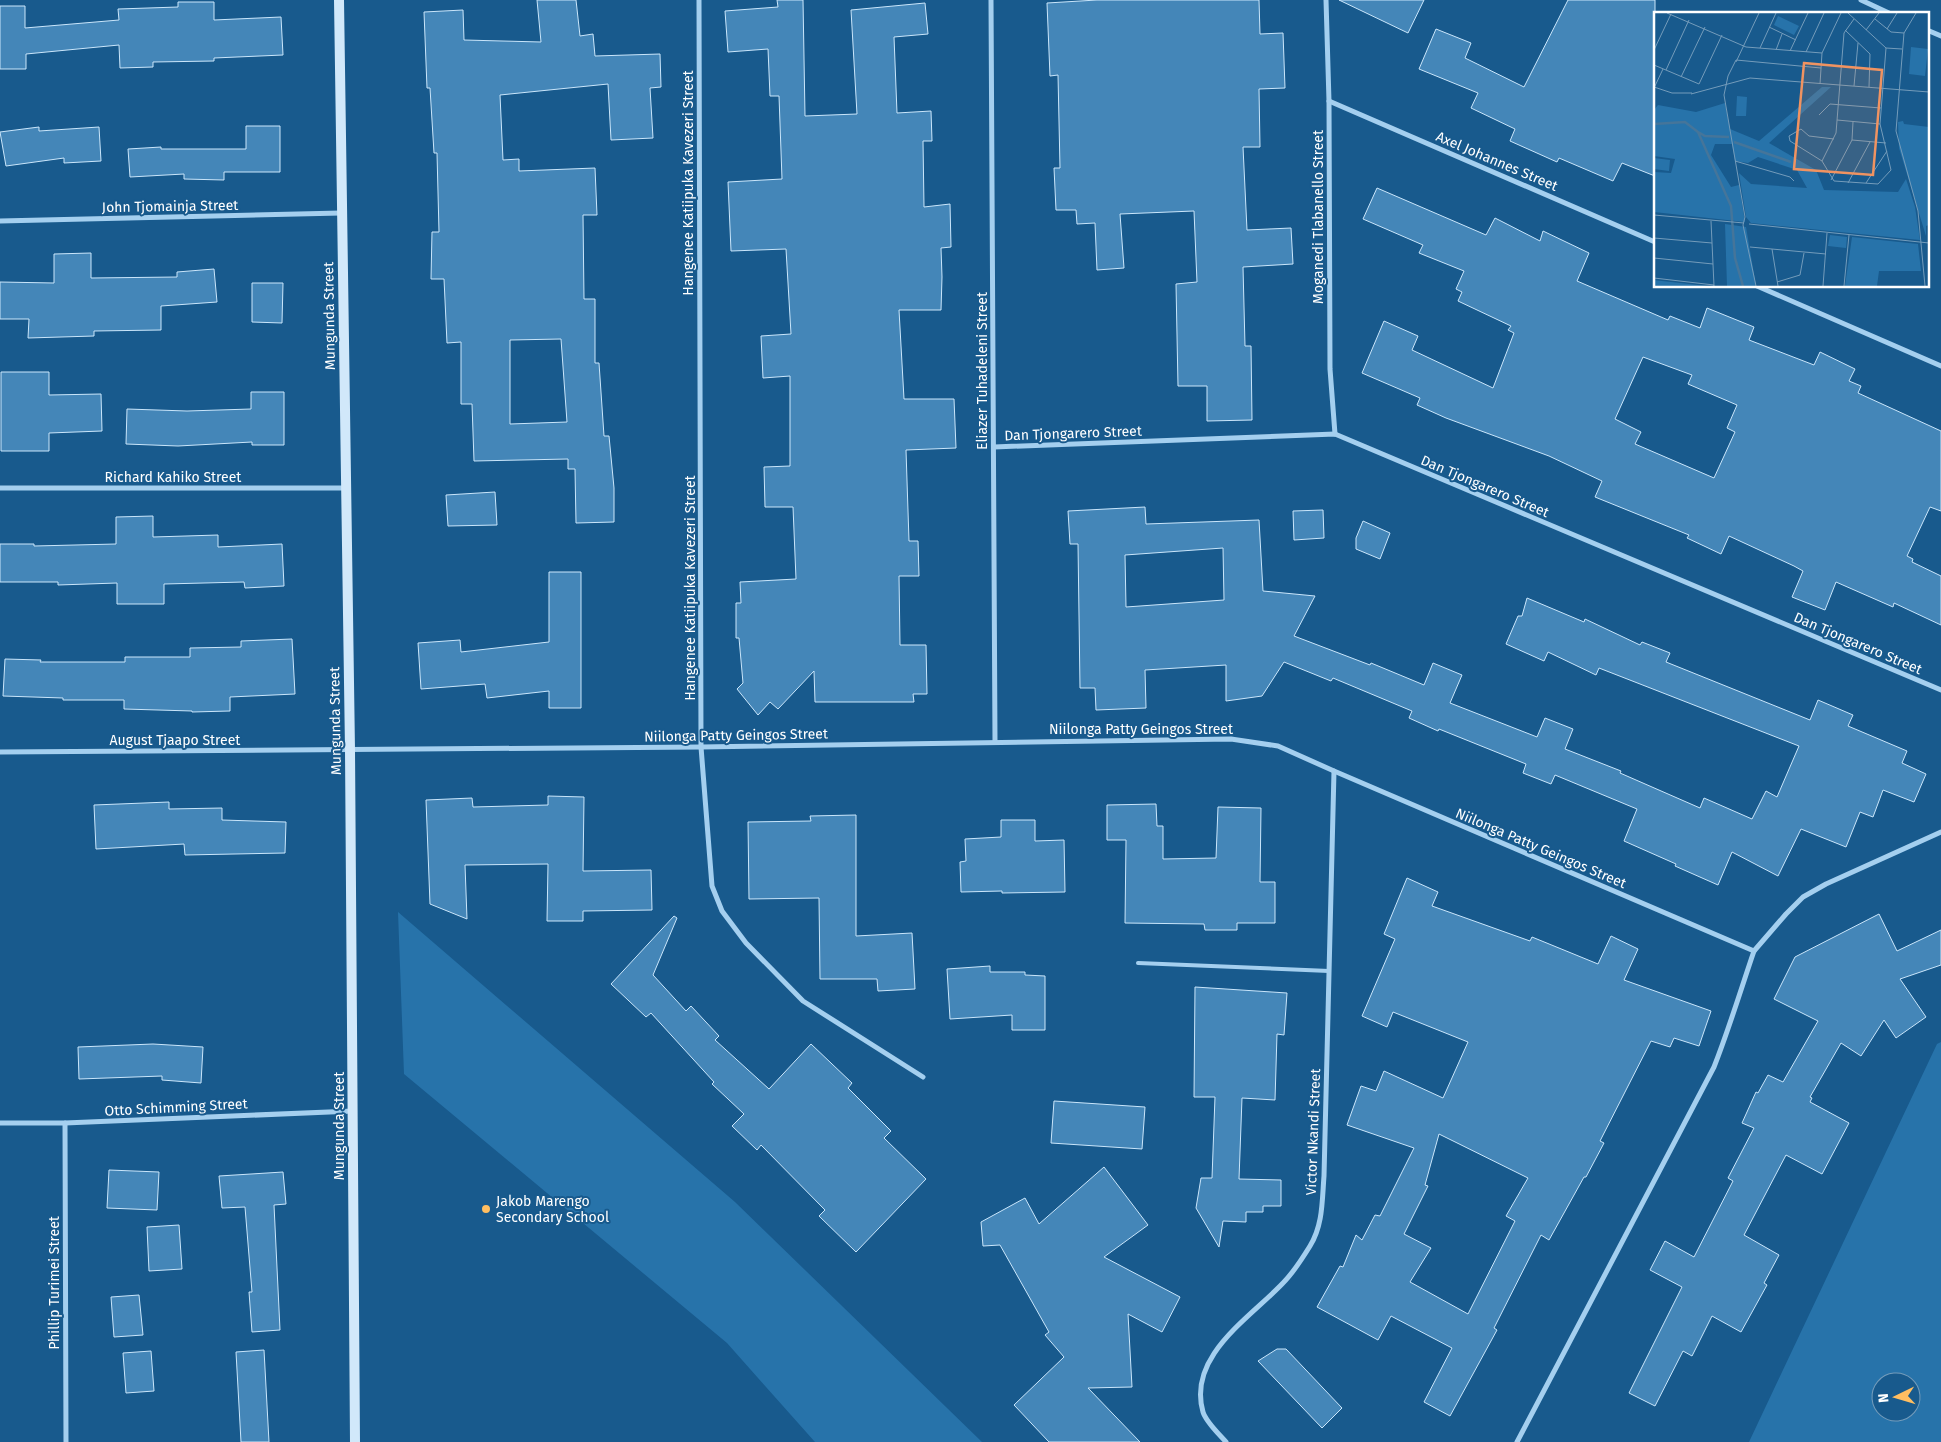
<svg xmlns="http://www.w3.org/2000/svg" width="1941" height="1442" viewBox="0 0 1941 1442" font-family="'Fira Sans',sans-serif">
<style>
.green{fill:#2773aa;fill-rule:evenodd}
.building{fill:#4486b8;stroke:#cae6fb;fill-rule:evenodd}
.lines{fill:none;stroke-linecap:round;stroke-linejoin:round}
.lane{stroke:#a4cfef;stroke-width:4}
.street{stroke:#a4cfef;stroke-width:5}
.secondary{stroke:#d1e8fa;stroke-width:10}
.poi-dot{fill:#ffbe61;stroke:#185a8d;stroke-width:2}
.labels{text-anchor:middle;stroke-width:4;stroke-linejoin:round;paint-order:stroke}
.street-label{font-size:14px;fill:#fff;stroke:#185a8d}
.poi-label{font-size:14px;fill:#fff;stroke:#185a8d;text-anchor:start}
.inset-river{fill:none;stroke:#45759a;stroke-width:2.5}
.inset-road{fill:none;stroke:#749cbb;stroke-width:1}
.view{fill:#f09361;fill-opacity:0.15;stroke:#f09361;stroke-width:2.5}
.inset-edge{fill:none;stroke:#fff;stroke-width:2.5}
</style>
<rect width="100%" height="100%" fill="#185a8d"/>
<!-- green -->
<g class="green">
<path d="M398 912 735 1202 982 1442H815L727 1343 404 1074Z"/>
<path d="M1941 1042V1442H1749L1937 1044ZM1881 1382H1911V1412H1881Z"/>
</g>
<!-- building -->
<g class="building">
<path d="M537 0H576L580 36 593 34 595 56 660 54 661 87 650 88 653 138 611 140 608 84 500 95 503 160 519 159V171L595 168 597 215H583L584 299H595V363H599L604 436H609L614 488V522L576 523 575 469H568V459L474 461 472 404H461V342L447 343 444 279H431L432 232H439L437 153H434L430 88H427L424 12 463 10 464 40 541 42ZM561 339 567 422 510 424V340Z"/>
<path d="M777 0H803L805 116 857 114 851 10 925 3 928 34 894 37 897 113 931 111 932 141H923L924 207 950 204 951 247 941 248 942 277 941 310H899L904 399H954L956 448 906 450 909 541H918L919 576H899L900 645H926L927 694H913L914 702H815L814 671 778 709 770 702 758 715 737 689 743 683 739 638H736V603H741L740 582 796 579 793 507H765L764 467 790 466V376L763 378 761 336 791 334 786 249 731 251 728 182 782 179 779 96H770L768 49 728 52 725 11 778 7Z"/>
<path d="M1097 0H1259L1260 34 1283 33 1285 88 1259 89 1260 147H1243L1247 230 1291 228 1293 264 1243 267 1245 346H1251L1252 420 1207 421V386H1178L1176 284 1197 282 1194 211 1120 214 1124 268 1097 270 1095 223 1077 224 1076 210H1056L1054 168H1060L1058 75 1050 76 1047 3Z"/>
<path d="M1339 0H1424L1408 33Z"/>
<path d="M1568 0H1655V176L1622 163 1613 181 1559 158 1557 162 1510 141 1515 129 1471 108 1478 93 1419 69 1436 29 1471 43 1465 58 1524 87Z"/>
<path d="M178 2H214V20L281 17 283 55 214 58V61L153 62V67L120 68 119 45 26 54V69H0V6H25V28L119 20 118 9 178 7Z"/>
<path d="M246 126H280V172H224V180L184 179V174L130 177 128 149 161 147V149H246Z"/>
<path d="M39 127V131L99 127 101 161 64 163V158L6 166 0 132Z"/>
<path d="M1377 188 1486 235 1495 218 1540 241 1543 231 1589 253 1577 281 1668 320 1670 316 1700 328 1707 308 1754 327 1749 340 1814 365 1820 352 1855 369 1849 381 1861 386 1858 393 1941 431V511L1930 507 1907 556 1913 559 1912 562 1941 576V625L1894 603 1893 607 1836 582 1825 610 1792 597 1803 571 1794 566 1729 536 1721 554 1687 538 1689 535 1595 497 1602 481 1549 456 1446 418 1417 405 1420 398 1362 373 1384 321 1418 336 1412 350 1493 388 1514 333 1508 330 1511 326 1458 301 1462 292 1456 289 1464 271 1419 253 1423 245 1363 219ZM1643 357 1692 375 1688 384 1737 405 1727 428 1735 432 1714 478 1635 444 1641 432 1615 419Z"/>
<path d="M91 253V278L177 277V272L214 269 217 302 161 306V330L94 331V336L28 338 29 319H0V282L54 283V254Z"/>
<path d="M252 283H283L282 323 252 322Z"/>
<path d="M1 372H49V395L101 394 102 431 49 433V451H1Z"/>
<path d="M251 392H284V445H252V442L178 446 126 444 127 409 187 411 251 409Z"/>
<path d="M495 492 497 525 448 526 446 495Z"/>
<path d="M1145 507 1146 524 1259 520 1263 591 1315 596 1294 636 1370 665 1371 663 1424 685 1433 663 1462 675 1450 703 1537 737 1545 718 1573 729 1565 749 1621 771 1620 773 1700 808 1704 798 1752 819 1766 791 1777 797 1799 746 1599 668 1596 675 1548 652 1544 661 1506 644 1518 616H1522L1527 598 1584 622 1585 619 1640 645 1642 642 1670 653 1666 662 1810 720 1818 700 1853 715 1848 726 1907 751 1902 763 1926 774 1914 802 1883 790 1873 817 1860 812 1846 847 1801 829 1778 876 1732 852 1718 885 1675 866 1676 864 1624 841 1637 809 1555 775 1551 784 1523 773 1526 764 1439 729 1438 731 1409 718 1412 711 1333 678 1331 681 1284 662 1262 696 1226 701V665L1145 670 1146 708 1096 710 1095 688H1080L1078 544H1070L1068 511ZM1223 548 1224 600 1126 607 1125 555Z"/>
<path d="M1323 510 1324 538 1294 540 1293 511Z"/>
<path d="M153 516V537L218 535V547L282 544 284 586 245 588 244 582 164 584V604H117V583L58 585V582H0V544H34V546L116 544V517Z"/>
<path d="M1363 521 1390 533 1380 559 1356 549V538Z"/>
<path d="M549 572H581V708H549V691L487 698 485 684 421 689 418 643 460 640 461 652 549 642Z"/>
<path d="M292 639 295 694 230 697V711L192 712V711L124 709V700H63V698L3 696 5 659 41 660 40 662H125V657H190V648L241 647V641Z"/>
<path d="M548 796 584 797 583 871 651 870 652 910 583 911V921H547L548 864 465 865 467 919 430 904 426 800 472 798 473 807 548 805Z"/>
<path d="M169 802V809L222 808V820L286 822 285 853 185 855 184 844 96 849 94 805Z"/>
<path d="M1156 804 1157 826H1163V859L1216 858 1218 807 1261 808 1260 882H1275V923H1237V930H1205L1204 924 1125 923 1126 840H1107V805Z"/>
<path d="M856 815V936L912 933 915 989 878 991 877 979H820L819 898 749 899 748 822 811 821 810 816Z"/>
<path d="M1001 820H1035V841L1064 840 1065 892 1002 893V891L961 892 960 862 966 861 965 839 1001 837Z"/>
<path d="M1407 878 1438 892 1432 906 1530 941 1532 937 1598 964 1611 936 1638 949 1624 980 1711 1011 1699 1046 1674 1038 1670 1047 1651 1041 1600 1141 1604 1143 1586 1177H1584L1549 1240 1541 1235 1494 1328 1497 1330 1450 1416 1424 1402 1452 1348 1391 1316 1378 1340 1317 1307 1340 1266 1343 1267 1356 1235 1362 1240 1375 1215 1380 1216 1414 1148 1347 1125 1361 1086 1376 1091 1384 1071 1443 1098 1468 1042 1393 1012 1387 1027 1362 1016 1395 939 1384 934ZM1439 1134 1528 1178 1506 1216 1515 1221 1468 1314 1410 1282 1431 1248 1404 1234 1428 1186 1425 1185Z"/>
<path d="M1879 914 1897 951 1941 930V965L1900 979 1926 1017 1896 1038 1884 1020 1861 1056 1841 1043 1810 1097 1812 1098 1810 1102 1849 1123 1822 1174 1786 1155 1744 1235 1779 1255 1764 1283 1767 1285 1741 1332 1712 1316 1692 1356 1683 1351 1655 1406 1629 1393 1682 1287 1650 1270 1665 1241 1694 1257 1733 1181 1728 1178 1754 1128 1742 1123 1756 1092 1758 1093 1768 1075 1783 1082 1818 1021 1774 999 1795 957Z"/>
<path d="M674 916 677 918 653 975 686 1011 691 1006 719 1036 715 1040 769 1089 811 1044 852 1083 848 1088 891 1131 884 1138 926 1179 856 1252 819 1216 825 1210 761 1145 757 1150 732 1126 744 1114 712 1084 714 1082 651 1013 646 1017 611 984Z"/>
<path d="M990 966V972H1025V975L1045 976V1030H1012V1015L950 1019 947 969Z"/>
<path d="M1195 987 1287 993 1284 1035 1277 1034 1275 1100 1242 1098 1239 1179 1281 1180V1206H1263V1212H1246V1222L1223 1221 1219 1247 1196 1208 1201 1178H1212L1215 1097H1194Z"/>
<path d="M153 1044 203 1047 201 1083 162 1080V1076L79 1079 78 1047Z"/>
<path d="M1054 1101 1145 1107 1142 1149 1051 1143Z"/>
<path d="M1104 1167 1148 1225 1104 1257 1180 1297 1162 1332 1128 1314 1132 1387 1088 1388 1140 1442H1049L1014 1405 1064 1357 1045 1335 1049 1332 1000 1245 983 1246 981 1222 1025 1198 1039 1224Z"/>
<path d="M109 1170 159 1172 157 1210 107 1208Z"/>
<path d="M283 1172 286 1204 274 1205 280 1330 252 1332 249 1292H252L245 1207 222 1208 219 1176Z"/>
<path d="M179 1225 182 1269 149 1271 147 1227Z"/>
<path d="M139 1295 143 1335 114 1337 111 1297Z"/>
<path d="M1277 1349H1286L1342 1408 1322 1428 1258 1361Z"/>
<path d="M264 1350 269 1442H241L236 1352Z"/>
<path d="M151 1351 154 1391 126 1393 123 1353Z"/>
</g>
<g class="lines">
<!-- lane -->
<path class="lane" d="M1138 963 1329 971"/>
<!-- street -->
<g class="street">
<path d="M699 0 701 747 712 886 722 911 746 943 803 1001 923 1077"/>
<path d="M991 0 995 741"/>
<path d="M1326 0 1329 101 1330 369 1335 434"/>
<path d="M1861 0 1891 14"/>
<path d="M1927 30 1941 36"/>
<path d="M1329 101 1655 242"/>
<path d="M0 221 341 213"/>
<path d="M1757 286 1941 366"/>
<path d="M994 447 1335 434 1941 690"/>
<path d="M0 488H345"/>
<path d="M0 752 701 747 1231 739 1278 746 1334 771 1754 951 1786 914 1803 897 1826 884 1941 832"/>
<path d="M0 1123H65L353 1111"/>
<path d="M65 1123 66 1442"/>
<path d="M1226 1442C1219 1434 1206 1422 1203 1412 1187 1356 1250 1318 1283 1283 1293 1273 1302 1259 1310 1246 1323 1225 1322 1201 1324 1176L1334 771"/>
<path d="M1517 1442 1714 1067C1729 1029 1741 989 1754 951"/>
</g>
<!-- secondary -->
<path class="secondary" d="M339 0 350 750 355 1442"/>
</g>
<!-- markers -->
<circle class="poi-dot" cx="486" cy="1209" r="5"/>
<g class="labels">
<!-- street labels -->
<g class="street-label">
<text transform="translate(1497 161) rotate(23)" y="5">Axel Johannes Street</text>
<text transform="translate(688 183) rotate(-90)" y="5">Hangenee Katiipuka Kavezeri Street</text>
<text transform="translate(170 206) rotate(-1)" y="5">John Tjomainja Street</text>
<text transform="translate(1318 217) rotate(-90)" y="5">Moganedi Tlabanello Street</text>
<text transform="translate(329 316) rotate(-91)" y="5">Mungunda Street</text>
<text transform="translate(982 371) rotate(-90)" y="5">Eliazer Tuhadeleni Street</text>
<text transform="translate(1073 433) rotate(-2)" y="5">Dan Tjongarero Street</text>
<text x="173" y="482">Richard Kahiko Street</text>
<text transform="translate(1485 486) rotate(23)" y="5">Dan Tjongarero Street</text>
<text transform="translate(690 588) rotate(-90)" y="5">Hangenee Katiipuka Kavezeri Street</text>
<text transform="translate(1858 643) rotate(23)" y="5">Dan Tjongarero Street</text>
<text transform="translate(335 721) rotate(-91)" y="5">Mungunda Street</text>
<text x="1141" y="734">Niilonga Patty Geingos Street</text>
<text transform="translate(736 735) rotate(-1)" y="5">Niilonga Patty Geingos Street</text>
<text x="175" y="745">August Tjaapo Street</text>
<text transform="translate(1541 848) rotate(23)" y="5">Niilonga Patty Geingos Street</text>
<text transform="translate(176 1107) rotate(-3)" y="5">Otto Schimming Street</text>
<text transform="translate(339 1126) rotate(-90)" y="5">Mungunda Street</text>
<text transform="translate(1313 1132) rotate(-88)" y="5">Victor Nkandi Street</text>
<text transform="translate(54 1283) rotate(-90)" y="5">Phillip Turimei Street</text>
</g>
<!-- poi labels -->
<g class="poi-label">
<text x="496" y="1206">Jakob Marengo<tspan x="496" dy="16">Secondary School</tspan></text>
</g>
</g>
<!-- overview -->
<g transform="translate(1654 12)">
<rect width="275" height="275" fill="#185a8d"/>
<path d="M124 4 145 14 140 23 120 13ZM257 35 274 37 271 64 255 62ZM168 75H177L115 131 162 158 170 178 244 180 252 167 261 195 266 228 97 211 92 205 85 161 97 172 153 176 143 158 104 145 94 151 81 149 78 132H61L57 143 77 175 85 173 91 210 0 200V160L17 161 21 147 0 144V98L4 93 42 100 71 91 76 117 105 129ZM83 84 93 85 92 104H82ZM249 109 250 112 275 115V213L272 214V224L245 136 244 110ZM0 146 16 148 15 159 0 157ZM71 212 92 215 102 274H73ZM176 223 193 225 192 236 174 234ZM198 225 264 232 267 259H225L223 274H191ZM0 268 8 269 53 274H0Z" fill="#2773aa"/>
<path class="inset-river" d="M0 112 31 110 44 120 77 194 81 246 89 274M44 120 51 124 75 125M80 130 137 150"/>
<path class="inset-road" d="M13 1 92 35 168 41M194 1 232 36 248 37M262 1 250 21 242 119 264 199 271 274M200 7 190 21 182 121 168 149 180 169 224 172 237 158 226 112 232 36M221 7 237 20 250 21M115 15 142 28M233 17 243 1M191 18 216 42 215 75M212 18 225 1M106 36 122 1M0 38 17 2M122 38 128 22M136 39 154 1M152 40 170 1M82 48 74 64 70 83 91 205 89 213 102 274M82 48 167 56M82 50 105 1M0 53 45 72 68 23M12 58 35 8M27 65 51 15M166 72 168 41 187 1M200 74 204 31M0 75 18 81H38M0 76 9 57M37 82 96 66 275 80M165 103 176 92 227 96M183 108 226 112M198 128 232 131M81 149 136 165 140 169M168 149 136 129 135 124 147 117 155 124 180 127M177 168 198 128 199 110M194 171 216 130M212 171 233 139M0 203 90 211M57 209 60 274M95 212 275 231M0 226 58 231M96 235 172 242M118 237 124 274M0 246 59 252M0 266 60 273M123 270 146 263 150 241M169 274 173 221M190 274 195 223"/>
<path class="view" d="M150 51 228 58 219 163 140 157Z"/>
<rect width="275" height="275" class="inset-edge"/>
</g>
<!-- north arrow -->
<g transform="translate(1896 1397) rotate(265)"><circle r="24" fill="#185a8d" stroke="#749cbb"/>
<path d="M0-4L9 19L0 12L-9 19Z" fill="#ffbe61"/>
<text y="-8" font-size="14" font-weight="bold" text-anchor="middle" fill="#ffffff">N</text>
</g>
</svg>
